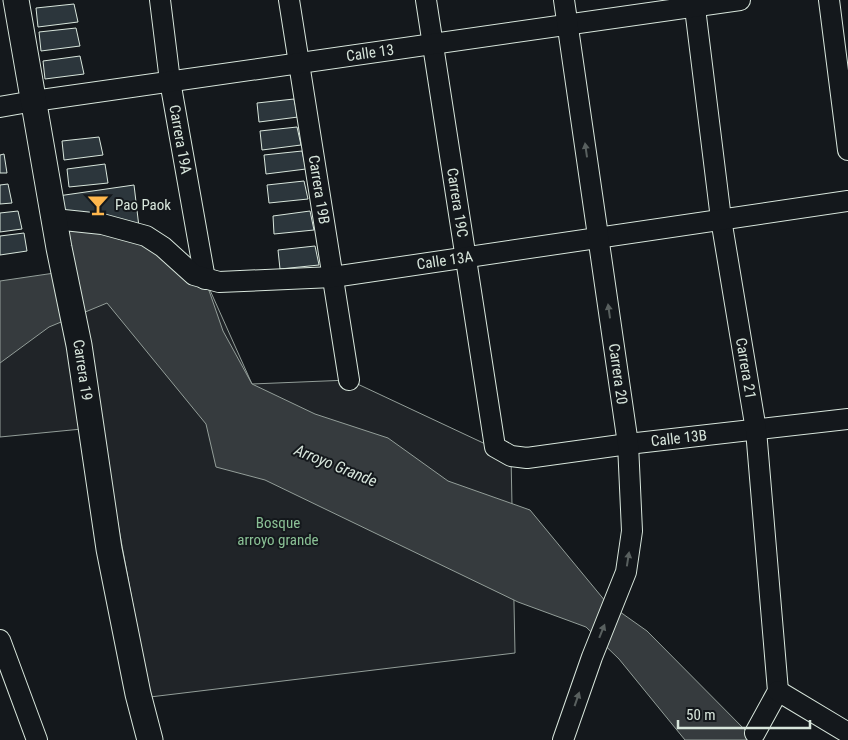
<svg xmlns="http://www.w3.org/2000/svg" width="848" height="740" viewBox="0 0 848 740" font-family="'Roboto Condensed',sans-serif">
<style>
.green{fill:#202428;stroke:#939e99}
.water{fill:#363b3e;stroke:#939e99}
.building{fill:#2c363c;stroke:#d8e6dc}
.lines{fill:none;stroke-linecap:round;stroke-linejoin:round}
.minor-casing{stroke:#d8e6dc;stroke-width:22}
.major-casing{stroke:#d8e6dc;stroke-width:27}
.minor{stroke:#14181c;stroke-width:20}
.major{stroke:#14181c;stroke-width:25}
.oneway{fill:#59605f}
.labels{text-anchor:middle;stroke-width:4;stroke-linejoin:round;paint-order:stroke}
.street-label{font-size:15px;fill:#d8e6dc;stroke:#14181c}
.poi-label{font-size:15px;fill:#d8e6dc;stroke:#14181c;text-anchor:start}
.park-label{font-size:15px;fill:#8ac095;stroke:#14181c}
.water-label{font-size:16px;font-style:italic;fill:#d8e6dc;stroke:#14181c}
</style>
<rect width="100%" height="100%" fill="#14181c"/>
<!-- green -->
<g class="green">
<path d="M63 227 205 279 252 384 349 380 511 456 515 653 150 697Z"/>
<path d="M66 280 92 428 0 437V289Z"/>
</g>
<!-- water -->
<path class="water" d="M62 220 128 232 205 279 223 331 252 384 315 414 388 438 448 481 530 510 606 602 647 631 753 738 758 740H685L619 659 586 627 518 602 265 480 216 467 206 424 107 303 49 327 0 363V281L75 270Z"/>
<!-- building -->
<g class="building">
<path d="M74 4 78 22 38 27 36 8Z"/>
<path d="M76 28 80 46 41 51 39 32Z"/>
<path d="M80 56 84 74 45 79 43 61Z"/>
<path d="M294 99 298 117 259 122 257 103Z"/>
<path d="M297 127 301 145 262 150 260 131Z"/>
<path d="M99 137 103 155 64 160 62 141Z"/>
<path d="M302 151 306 169 266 174 264 155Z"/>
<path d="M4 154 7 173H0V155Z"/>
<path d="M105 164 108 183 69 187 67 169Z"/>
<path d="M304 181 308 199 269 203 267 185Z"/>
<path d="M8 184 12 203 0 204V185Z"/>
<path d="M134 185 139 227 61 214 58 196Z"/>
<path d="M18 211 22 229 0 232V213Z"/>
<path d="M310 211 314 230 274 234 273 216Z"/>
<path d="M24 233 27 251 0 255V236Z"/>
<path d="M315 246 319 265 280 269 278 250Z"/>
</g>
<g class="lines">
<!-- minor casing -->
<g class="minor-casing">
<g id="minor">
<path id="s1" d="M160 0 170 81 205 279"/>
<path id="s2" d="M289 0 349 380"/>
<path id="s3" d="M426 0 495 447 511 456 527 458 628 444 848 419"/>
<path id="s4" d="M694 0 721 219 756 430 778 691 755 733"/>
<path d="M829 0 848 150"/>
<path id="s5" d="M0 107 34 101 740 0"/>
<path id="s6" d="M54 219 102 224 146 236 163 247 194 275 219 282 333 277 848 201"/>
<path d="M0 640 37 740"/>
<path d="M778 691 848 733"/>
<path d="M563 740 592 657 626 572 632 531 628 444 564 0"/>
</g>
</g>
<!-- major casing -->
<g class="major-casing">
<g id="major">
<path id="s7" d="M16 0 59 248 79 345 109 549 138 694 150 740"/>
</g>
</g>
<!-- minor -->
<use href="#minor" class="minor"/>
<!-- major -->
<use href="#major" class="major"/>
</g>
<!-- one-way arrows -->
<defs><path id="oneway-solid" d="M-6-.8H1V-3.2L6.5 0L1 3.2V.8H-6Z" transform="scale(1.25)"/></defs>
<g class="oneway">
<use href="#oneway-solid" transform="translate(586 150) rotate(-98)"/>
<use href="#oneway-solid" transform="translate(609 311) rotate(-98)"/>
<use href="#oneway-solid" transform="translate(628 559) rotate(-81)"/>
<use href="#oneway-solid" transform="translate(602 631) rotate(-68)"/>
<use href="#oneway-solid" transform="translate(577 699) rotate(-71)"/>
</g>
<!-- icons -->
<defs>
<g id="bar-bare" transform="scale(1.725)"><path d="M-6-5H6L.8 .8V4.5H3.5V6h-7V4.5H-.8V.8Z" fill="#ffb74d" stroke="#14181c" stroke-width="2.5" paint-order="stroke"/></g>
</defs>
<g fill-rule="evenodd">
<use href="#bar-bare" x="98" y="205"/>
</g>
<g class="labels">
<!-- street labels -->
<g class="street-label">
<text dy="5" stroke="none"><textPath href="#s5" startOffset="374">Calle 13</textPath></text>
<text dy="5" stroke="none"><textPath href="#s1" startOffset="141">Carrera 19A</textPath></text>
<text dy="5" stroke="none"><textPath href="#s2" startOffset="192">Carrera 19B</textPath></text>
<text dy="5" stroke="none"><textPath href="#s3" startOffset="205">Carrera 19C</textPath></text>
<text dy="5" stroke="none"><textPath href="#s6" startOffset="409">Calle 13A</textPath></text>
<text dy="5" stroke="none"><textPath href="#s4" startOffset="372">Carrera 21</textPath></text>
<text dy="5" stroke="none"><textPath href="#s7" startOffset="376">Carrera 19</textPath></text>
<text transform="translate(618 374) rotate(82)" y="5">Carrera 20</text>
<text dy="5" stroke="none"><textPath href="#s3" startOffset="640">Calle 13B</textPath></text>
</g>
<!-- poi labels -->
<g class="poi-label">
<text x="115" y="210">Pao Paok</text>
</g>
<!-- park labels -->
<g class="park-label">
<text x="278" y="528">Bosque<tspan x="278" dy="17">arroyo grande</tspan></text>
</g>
<!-- water labels -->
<g class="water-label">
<text transform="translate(336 465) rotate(22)" y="6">Arroyo Grande</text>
</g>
</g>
<!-- scale -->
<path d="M678 720v8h132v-8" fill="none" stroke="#d8e6dc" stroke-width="2.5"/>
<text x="686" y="720" font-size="15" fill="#d8e6dc" stroke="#14181c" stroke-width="4" paint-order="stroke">50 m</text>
</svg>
